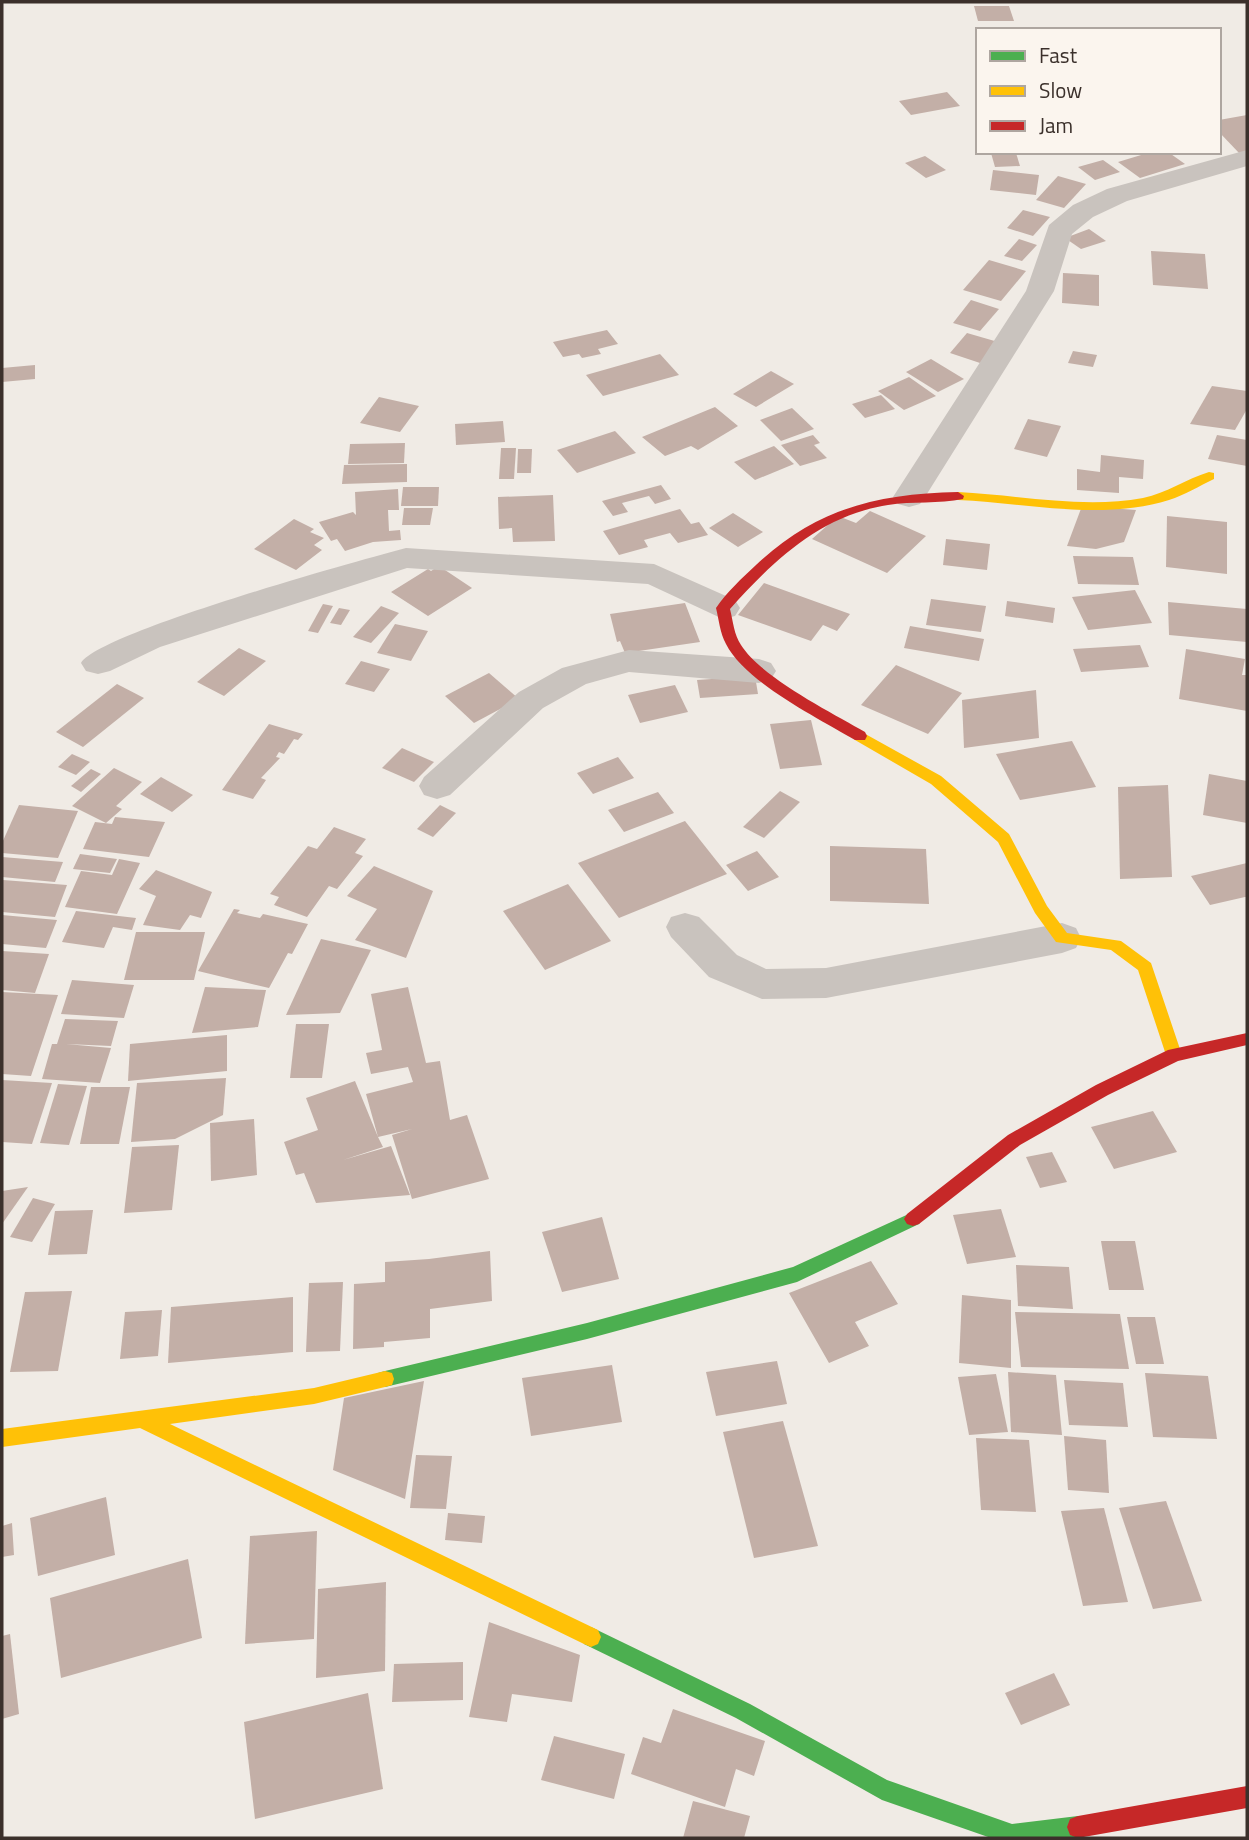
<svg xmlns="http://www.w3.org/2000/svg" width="1249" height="1840" viewBox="0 0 1249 1840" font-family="'Titillium Web',sans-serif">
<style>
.building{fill:#c3afa7}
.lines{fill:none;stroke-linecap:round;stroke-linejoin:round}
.street{fill:#c9c3be;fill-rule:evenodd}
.fast{fill:#4caf50;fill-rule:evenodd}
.slow{fill:#ffc107;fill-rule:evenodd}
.jam{fill:#c62828;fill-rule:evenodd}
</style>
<rect width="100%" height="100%" fill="#f0ebe5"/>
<!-- building -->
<g class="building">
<path d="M974 6H1009L1014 21H978Z"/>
<path d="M947 92 960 106 911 115 899 101Z"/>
<path d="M1247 115V152L1240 154 1219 132V120Z"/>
<path d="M1151 152H1168L1185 164 1140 178 1118 162Z"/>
<path d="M991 153H1016L1020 166 995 167Z"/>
<path d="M925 156 946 170 926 178 905 163Z"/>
<path d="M1103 160 1120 172 1095 180 1078 167Z"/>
<path d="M993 170 1039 175 1036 195 990 190Z"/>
<path d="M1058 176 1086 184 1064 208 1036 200Z"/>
<path d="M1023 210 1050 217 1033 236 1007 228Z"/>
<path d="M1089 229 1106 241 1081 249 1065 238Z"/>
<path d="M1019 239 1037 245 1022 261 1004 256Z"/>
<path d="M1151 251 1205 254 1208 289 1153 285Z"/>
<path d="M989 260 1026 271 1001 301 963 290Z"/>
<path d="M1063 273 1099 275V306L1062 303Z"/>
<path d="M971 300 999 309 980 331 953 323Z"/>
<path d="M607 330 618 344 598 349 601 354 582 358 579 354 563 357 553 342Z"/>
<path d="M967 333 998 342 980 363 950 353Z"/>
<path d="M1073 351 1097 355 1093 367 1068 363Z"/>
<path d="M660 354 679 375 603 396 586 375Z"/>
<path d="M931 359 964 379 938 392 906 372Z"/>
<path d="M35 365V379L2 382V368Z"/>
<path d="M771 371 794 384 756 407 733 394Z"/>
<path d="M909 377 936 396 904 410 878 391Z"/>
<path d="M1212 386 1247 391V409L1235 430 1190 424Z"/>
<path d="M881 395 895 409 865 418 852 404Z"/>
<path d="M379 397 419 406 400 432 360 423Z"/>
<path d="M715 407 738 426 698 450 691 446 665 456 642 437Z"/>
<path d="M792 408 814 429 781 441 760 420Z"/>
<path d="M1028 419 1061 426 1047 457 1014 449Z"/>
<path d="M503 421 505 442 456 445 455 424Z"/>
<path d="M615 431 636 453 577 473 557 450Z"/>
<path d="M813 435 820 443 814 445 827 458 800 466 781 445Z"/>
<path d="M1217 435 1247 440V466L1208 459Z"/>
<path d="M405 443 404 463 348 464 350 444Z"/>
<path d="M774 446 794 464 755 480 734 462Z"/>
<path d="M501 448H516L514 479H499Z"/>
<path d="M518 449H532L531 473H517Z"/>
<path d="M1101 455 1144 460 1143 479 1119 477V493L1077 490V469L1100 472Z"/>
<path d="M407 464V482L342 484 344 465Z"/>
<path d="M661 485 671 499 655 504 649 496 622 503 628 512 613 516 602 501Z"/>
<path d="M403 487H439L438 506H401Z"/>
<path d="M398 489 399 510H388L389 531 400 530 401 540 373 542 345 551 337 539 331 541 319 522 353 512 356 515 355 492Z"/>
<path d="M553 495 555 541 513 542 512 528 499 529 498 497Z"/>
<path d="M1082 506 1136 510 1124 542 1096 549 1067 546Z"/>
<path d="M404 508H433L430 525H402Z"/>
<path d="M680 509 691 524 699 522 708 535 678 543 670 533 644 540 648 547 619 555 603 531Z"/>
<path d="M870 511 926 536 887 573 812 539 838 516 856 523Z"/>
<path d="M733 513 763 532 738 547 709 528Z"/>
<path d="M1167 516 1227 522V574L1166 567Z"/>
<path d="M294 519 314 529 310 532 324 538 314 545 322 550 296 570 254 549Z"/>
<path d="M946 539 990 544 987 570 943 565Z"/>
<path d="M1073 556 1133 557 1139 585 1078 584Z"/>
<path d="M439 566 472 588 428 616 391 592 428 569 431 571Z"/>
<path d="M764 583 850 614 837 631 823 625 811 641 738 615Z"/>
<path d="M1135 590 1152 623 1088 630 1072 597Z"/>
<path d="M931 599 986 606 981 632 926 625Z"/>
<path d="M1007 601 1055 608 1053 623 1005 616Z"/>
<path d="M1168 602 1247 609V642L1169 635Z"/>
<path d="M685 603 700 642 625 653 620 641 617 642 610 614Z"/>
<path d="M323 604 333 606 318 633 308 631Z"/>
<path d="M381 606 399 613 371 643 353 637Z"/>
<path d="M339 608 350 610 341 625 330 623Z"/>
<path d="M395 624 428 631 411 661 377 653Z"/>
<path d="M910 626 984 639 979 661 904 648Z"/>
<path d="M1140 645 1149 667 1081 672 1073 649Z"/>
<path d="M239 648 266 661 224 696 197 682Z"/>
<path d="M1186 649 1245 659 1242 675H1247V711L1179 699Z"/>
<path d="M361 661 390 669 374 692 345 684Z"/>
<path d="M896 665 962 693 928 734 861 705Z"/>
<path d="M489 673 519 699 474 723 445 696Z"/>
<path d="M755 676 758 694 700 698 697 680Z"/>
<path d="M117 684 144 698 83 747 56 732Z"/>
<path d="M675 685 688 712 640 723 628 695Z"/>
<path d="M1036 690 1039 738 964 748 962 700Z"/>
<path d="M811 720 822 765 780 769 770 724Z"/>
<path d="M269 724 303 734 298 740 294 739 284 754 279 752 276 757 280 758 261 778 266 780 253 799 222 790Z"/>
<path d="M1072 741 1096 787 1020 800 996 754Z"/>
<path d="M402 748 434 762 414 782 382 768Z"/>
<path d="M72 754 90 762 76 775 58 767Z"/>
<path d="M618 757 634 778 593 794 577 773Z"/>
<path d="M114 768 142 782 116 806 122 809 106 823 72 806Z"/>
<path d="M91 769 101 774 81 792 71 786Z"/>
<path d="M1209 774 1247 781V823L1203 815Z"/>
<path d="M161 777 193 795 172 812 140 794Z"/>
<path d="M1168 785 1172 877 1120 879 1118 787Z"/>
<path d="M780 791 800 802 764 838 743 827Z"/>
<path d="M658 792 674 813 624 832 608 810Z"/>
<path d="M19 805 78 811 58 858 2 853V843Z"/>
<path d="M440 805 456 813 433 837 417 829Z"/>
<path d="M115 817 165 822 149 857 83 849 95 822 112 824Z"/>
<path d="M685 821 727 874 619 918 578 863Z"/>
<path d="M334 827 366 839 355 853 363 856 337 889 329 886 307 917 274 905 279 897 270 894 308 846 317 849Z"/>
<path d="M830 846 926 849 929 904 830 901Z"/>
<path d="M757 851 779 877 748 891 726 865Z"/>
<path d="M80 854 117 859 110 873 73 869Z"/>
<path d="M2 857 63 862 55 882 2 877Z"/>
<path d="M119 859 140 863 117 914 65 907 81 871 112 875Z"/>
<path d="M1247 863V897H1245L1210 905 1191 876Z"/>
<path d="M374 866 433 891 406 958 355 940 377 909 347 896Z"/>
<path d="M156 870 212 892 201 918 190 915 180 930 143 925 156 896 139 889Z"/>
<path d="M3 880 67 885 55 917 2 912Z"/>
<path d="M568 884 611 941 545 970 503 911Z"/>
<path d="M234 909 240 910 237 913 260 918 263 914 308 924 292 954 288 953 269 988 198 971Z"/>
<path d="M76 911 136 918 132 930 113 927 104 948 62 942Z"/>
<path d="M2 915 57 920 46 948 2 944Z"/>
<path d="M136 932H205L194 980H124Z"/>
<path d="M321 939 371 950 340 1013 286 1015Z"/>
<path d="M2 951 49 954 35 993 2 990Z"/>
<path d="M72 980 134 985 124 1018 61 1014Z"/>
<path d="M205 987 266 990 258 1027 192 1033Z"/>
<path d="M408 987 426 1063 440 1061 450 1120 467 1115 489 1179 412 1199 392 1135 412 1129 378 1137 383 1147 343 1160 391 1146 410 1195 316 1203 304 1173 296 1175 284 1142 318 1130 306 1098 355 1081 378 1137 366 1094 413 1082 408 1067 371 1074 366 1053 382 1050 371 994Z"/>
<path d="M2 992 58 995 31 1076 2 1074Z"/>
<path d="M65 1019 118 1021 111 1046 66 1044 111 1048 100 1083 42 1079 52 1044H57Z"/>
<path d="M296 1024H329L322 1078H290Z"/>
<path d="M227 1035V1071L128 1081 130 1044Z"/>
<path d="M226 1078 223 1115 175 1139 131 1142 137 1083Z"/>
<path d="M2 1080 52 1083 32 1144 2 1142Z"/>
<path d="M58 1084 87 1086 69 1145 40 1143Z"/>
<path d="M91 1087H130L119 1144H80Z"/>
<path d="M1153 1111 1177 1152 1114 1169 1091 1127Z"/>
<path d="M254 1119 257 1175 211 1181 210 1123Z"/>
<path d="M179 1145 172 1210 124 1213 132 1147Z"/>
<path d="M1052 1152 1067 1182 1040 1188 1026 1157Z"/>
<path d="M28 1187 2 1224V1191Z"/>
<path d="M33 1198 55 1204 32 1242 10 1237Z"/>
<path d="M1001 1209 1016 1257 967 1264 953 1215Z"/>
<path d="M93 1210 87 1254 48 1255 55 1211Z"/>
<path d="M602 1217 619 1279 562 1292 542 1232Z"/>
<path d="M1101 1241H1135L1144 1290H1109Z"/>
<path d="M490 1251 492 1301 430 1309V1338L384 1342V1347L353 1349 354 1284 385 1282V1262L429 1259Z"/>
<path d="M871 1261 898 1304 855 1322 869 1346 829 1363 789 1293Z"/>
<path d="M1016 1265 1069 1267 1073 1309 1018 1306Z"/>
<path d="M343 1282 340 1351 306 1352 309 1283Z"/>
<path d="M72 1291 58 1371 10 1372 25 1292Z"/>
<path d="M962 1295 1011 1300V1368L959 1363Z"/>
<path d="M293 1297V1352L168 1363 171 1307Z"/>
<path d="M162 1310 158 1356 120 1359 125 1312Z"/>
<path d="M1015 1312 1120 1314 1129 1369 1021 1367Z"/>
<path d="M1127 1317H1155L1164 1364H1136Z"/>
<path d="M777 1361 787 1404 716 1416 706 1372Z"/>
<path d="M612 1365 622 1422 531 1436 522 1378Z"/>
<path d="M1008 1372 1056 1375 1062 1435 1011 1432Z"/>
<path d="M1145 1373 1208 1376 1217 1439 1153 1437Z"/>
<path d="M996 1374 1008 1432 969 1435 958 1377Z"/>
<path d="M1064 1380 1123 1383 1128 1427 1069 1425Z"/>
<path d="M424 1381 405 1499 333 1470 344 1398Z"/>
<path d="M783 1421 818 1546 754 1558 723 1432Z"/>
<path d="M1064 1436 1106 1440 1109 1493 1068 1490Z"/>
<path d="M976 1438 1029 1440 1036 1512 981 1510Z"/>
<path d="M416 1455 452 1456 446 1509 410 1508Z"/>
<path d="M106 1497 115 1555 38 1576 30 1518Z"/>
<path d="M1166 1501 1202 1601 1153 1609 1119 1508Z"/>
<path d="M1104 1508 1128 1602 1083 1606 1061 1511Z"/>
<path d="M448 1513 485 1516 482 1543 445 1540Z"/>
<path d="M12 1523 14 1555 2 1557V1526Z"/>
<path d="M317 1531 314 1639 245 1644 250 1536Z"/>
<path d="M188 1559 202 1638 61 1678 50 1598Z"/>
<path d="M386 1582 385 1671 316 1678 318 1589Z"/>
<path d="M489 1622 580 1655 572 1702 512 1694 507 1722 469 1717Z"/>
<path d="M10 1634 19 1714 2 1719V1636Z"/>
<path d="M463 1662V1700L392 1702 394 1664Z"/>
<path d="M1054 1673 1070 1705 1021 1725 1005 1693Z"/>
<path d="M368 1693 383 1789 255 1819 244 1722Z"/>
<path d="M673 1709 765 1741 754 1776 736 1769 725 1807 631 1774 643 1737 661 1743Z"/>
<path d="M554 1736 625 1754 614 1799 541 1780Z"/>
<path d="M693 1801 750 1816 744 1838H683Z"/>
</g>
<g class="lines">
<!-- street -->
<g class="street">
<path d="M1247 150V166L1127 201 1093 217 1072 234 1054 291 925 497 920 504 909 507 898 504 893 497 1026 291 1049 225 1073 205 1107 189Z"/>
<path d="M406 548 654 564 735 600 740 608 735 616 723 619 648 584 407 568 160 647 110 671 98 674 86 671 81 663C100 632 357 561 406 548Z"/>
<path d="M629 650 759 659 771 663 776 671 771 679 759 683 629 672 586 684 543 708 450 795 437 799 424 795 419 786 424 777 519 692 562 668Z"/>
<path d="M685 913 699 917 737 955 766 969 826 968 1062 923 1076 928 1081 938 1076 948 1062 953 826 998 762 999 709 977 671 937 666 927 671 917Z"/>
</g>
<!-- fast -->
<g class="fast">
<path d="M913 1212 919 1214 922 1219 919 1224 797 1282 587 1339 385 1387 378 1385 376 1379 378 1373 385 1371 587 1323 793 1267Z"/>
<path d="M591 1627 750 1704 887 1780 1012 1824 1078 1816 1086 1819 1089 1827 1086 1835 1075 1838H991L882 1800 736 1718 584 1644 581 1637 584 1630Z"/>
</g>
<!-- slow -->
<g class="slow">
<path d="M1209 472 1214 473V479C1199 486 1185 495 1169 500 1101 521 1027 503 958 500L952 496 958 492C1019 495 1083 509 1143 498 1167 493 1186 479 1209 472Z"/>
<path d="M860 731 941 776 1009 834 1047 906 1067 933 1121 941 1151 963 1182 1055 1180 1060H1168L1166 1055 1138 970 1111 950 1056 942 1035 913 998 842 931 784 855 740 853 736Z"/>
<path d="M385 1371 392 1373 394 1379 392 1385 385 1387 314 1404 170 1424 598 1630 601 1637 598 1644 591 1647 584 1644 140 1428 2 1447V1429L314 1388Z"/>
</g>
<!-- jam -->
<g class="jam">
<path d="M958 492 964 496 963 499C939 504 912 501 888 505 821 515 773 561 730 609 733 621 734 635 741 645 762 678 831 712 865 732L867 736 865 740H855C818 718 745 682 726 644 720 633 719 620 716 608 727 592 742 578 756 565 817 508 877 494 958 492Z"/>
<path d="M1247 1033V1045L1178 1061 1108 1095 1020 1145 919 1224 913 1226 907 1224 904 1219 907 1214 1008 1135 1096 1085 1168 1050Z"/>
<path d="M1247 1786V1808L1078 1838 1070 1835 1067 1827 1070 1819 1078 1816Z"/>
</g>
</g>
<!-- border -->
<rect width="1249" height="1840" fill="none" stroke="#3b302b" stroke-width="7"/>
<!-- legend -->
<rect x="976" y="28" width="245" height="126" fill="#fbf5ee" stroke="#aea6a0" stroke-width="2"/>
<rect x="990" y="51" width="35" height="10" fill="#4caf50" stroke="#aea6a0" stroke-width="2"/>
<text x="1039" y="63" font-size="21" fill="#3b302b">Fast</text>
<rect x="990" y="86" width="35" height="10" fill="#ffc107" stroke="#aea6a0" stroke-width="2"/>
<text x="1039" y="98" font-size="21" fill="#3b302b">Slow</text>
<rect x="990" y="121" width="35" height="10" fill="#c62828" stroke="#aea6a0" stroke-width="2"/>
<text x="1039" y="133" font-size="21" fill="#3b302b">Jam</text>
</svg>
